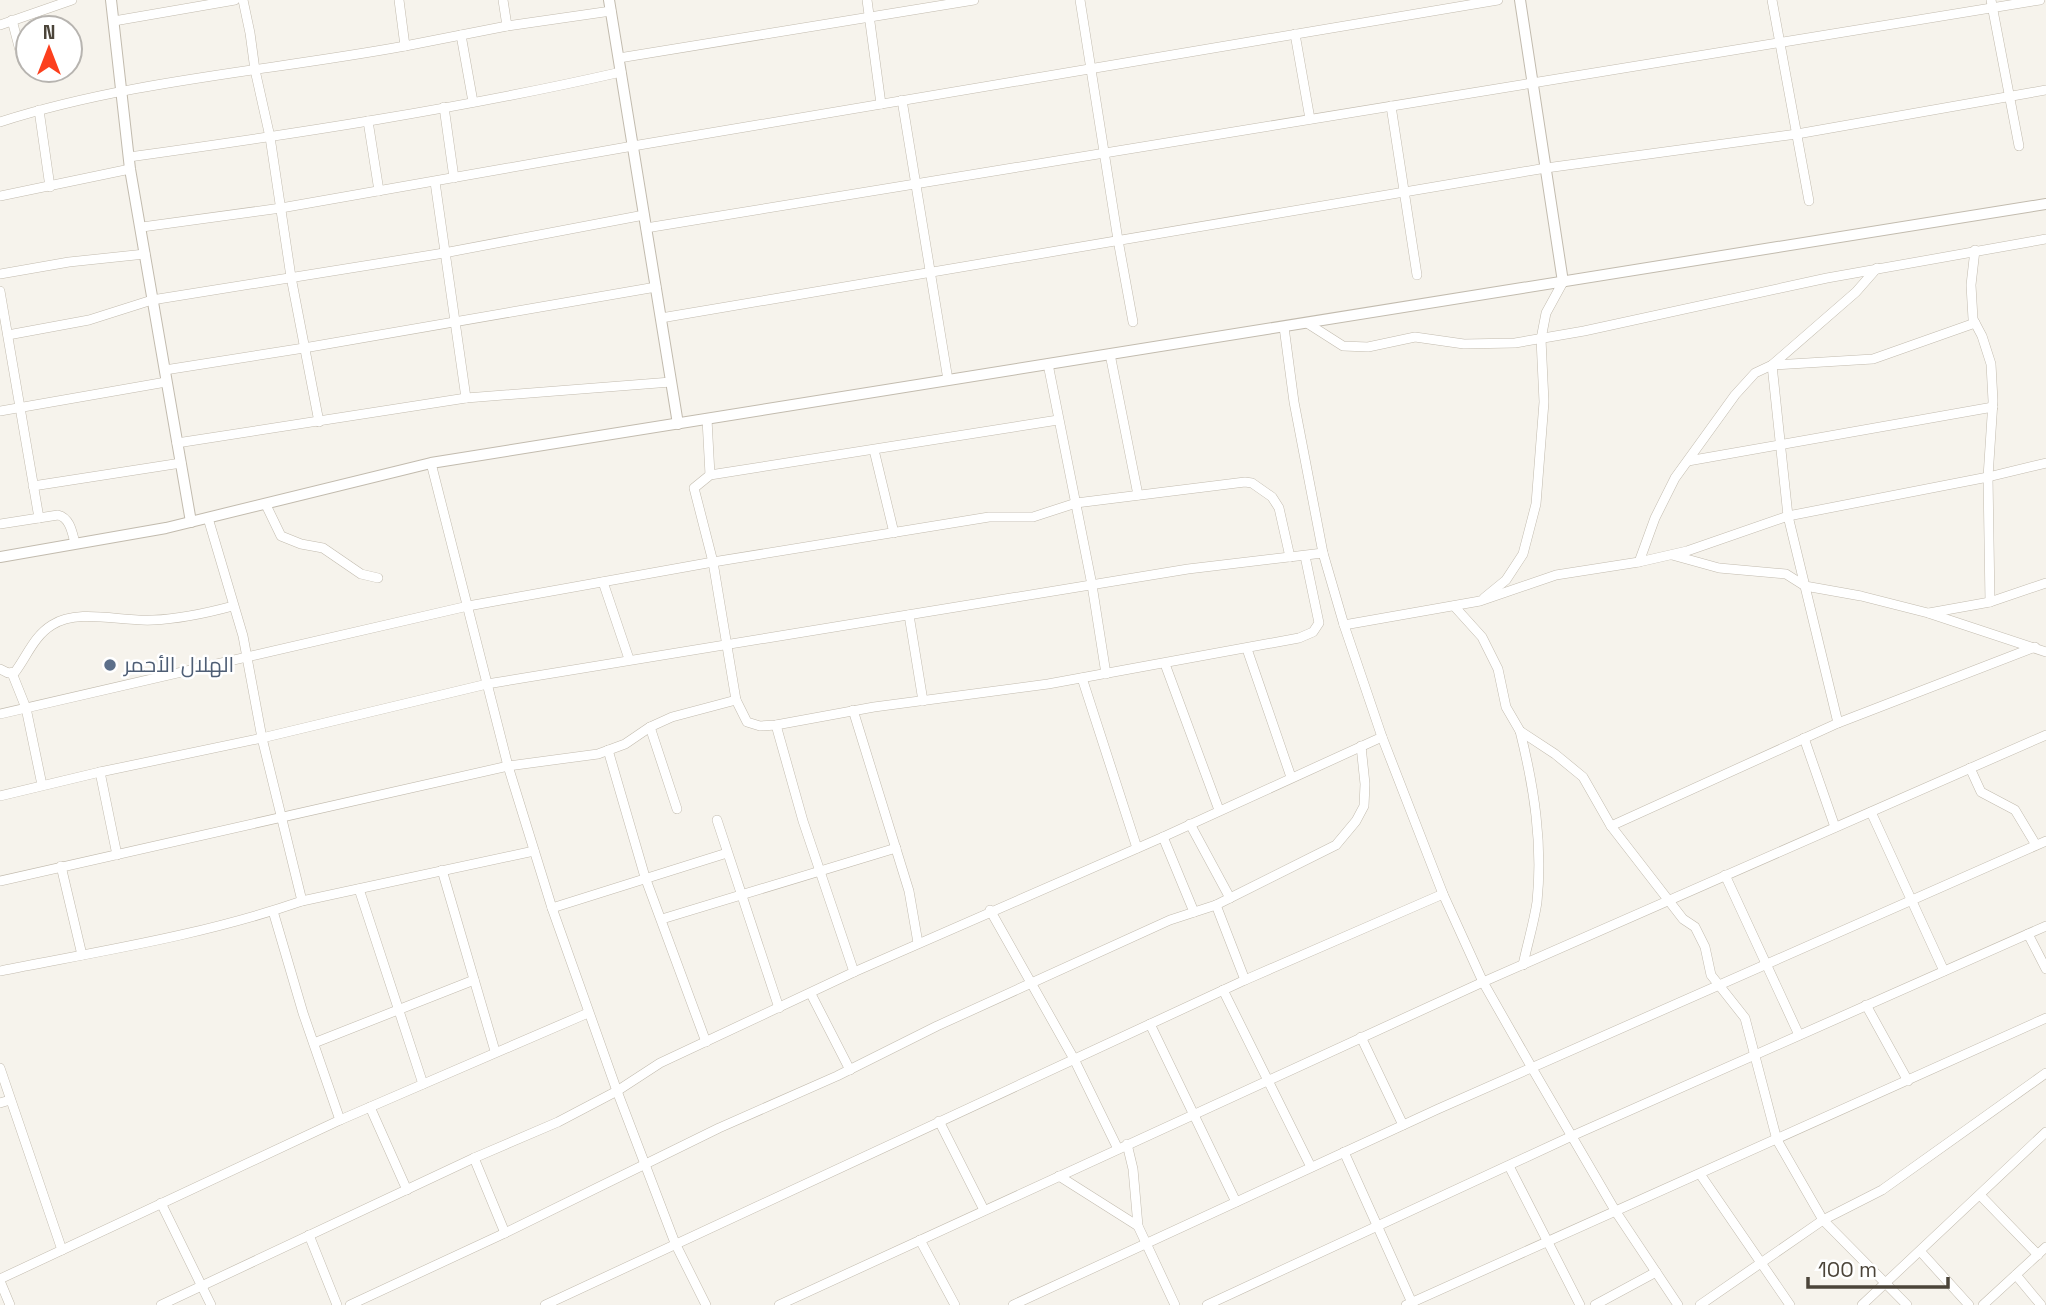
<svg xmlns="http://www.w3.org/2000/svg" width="2046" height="1305" viewBox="0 0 2046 1305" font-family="'Space Grotesk',Cairo,sans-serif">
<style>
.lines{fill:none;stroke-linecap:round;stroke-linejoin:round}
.minor-casing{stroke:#c2bbae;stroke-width:10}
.tertiary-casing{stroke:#c2bbae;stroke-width:12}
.minor{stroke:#fff;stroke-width:9}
.tertiary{stroke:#fff;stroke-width:10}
.service-dot{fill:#5c6f8a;stroke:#fff;stroke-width:2.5}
.labels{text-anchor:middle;stroke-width:5;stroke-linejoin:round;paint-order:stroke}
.service-label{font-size:21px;fill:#4e5e75;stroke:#fff;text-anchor:start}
</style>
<rect width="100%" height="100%" fill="#f6f3ec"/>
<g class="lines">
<!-- minor casing -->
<g class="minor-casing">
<g id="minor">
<path d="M243 0 250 33 255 70 270 137 291 277 319 422"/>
<path d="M399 0 405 46 507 26 611 11"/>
<path d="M503 0 507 26"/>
<path d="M867 0 881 104"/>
<path d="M1080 0 1118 240 1133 322"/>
<path d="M1772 0 1809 201"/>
<path d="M1991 0 2019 146"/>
<path d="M12 20 23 62"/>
<path d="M114 21 235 0"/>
<path d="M0 25 72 0"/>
<path d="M1295 34 1310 119"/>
<path d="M461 35 473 102"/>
<path d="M619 58 974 0"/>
<path d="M902 100 948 380"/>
<path d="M1391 106 1417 275"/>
<path d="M444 107 454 178"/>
<path d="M39 110 50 187"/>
<path d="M368 121 379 191"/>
<path d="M0 122C131 80 270 71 405 46"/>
<path d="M129 157C294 134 459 109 621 72"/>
<path d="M435 182 466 398"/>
<path d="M0 196 130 169"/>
<path d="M142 227 281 208 633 146 1498 0"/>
<path d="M646 228 2040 0"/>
<path d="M1975 250 1971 285 1973 319 1982 336 1991 364 1993 401 1988 477 1990 602"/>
<path d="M0 274 69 262 145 254"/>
<path d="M0 291 39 518"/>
<path d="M661 318 1546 168 1797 134 2046 90"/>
<path d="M1307 323 1343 346 1368 347 1415 337 1464 344 1515 343 1584 331 1827 278 2046 239"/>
<path d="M1284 327 1294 402 1323 553 1344 625 1382 737 1443 894 1483 982 1532 1068 1616 1212 1678 1305"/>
<path d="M8 335 89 320 152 300 444 253 644 215"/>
<path d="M1110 354 1138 495"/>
<path d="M1048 364 1092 585 1106 674"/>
<path d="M165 370 304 348 656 287"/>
<path d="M0 411 166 382"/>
<path d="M707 419 710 475"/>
<path d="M177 443 466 398 671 382"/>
<path d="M874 450 894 533"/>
<path d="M1688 461 1993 407"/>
<path d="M431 463 508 766 552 908 617 1091 675 1243 706 1305"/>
<path d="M33 486 181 463"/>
<path d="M266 505 281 536 301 544 323 548 361 574 378 578"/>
<path d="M208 518 243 636 262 738 302 901"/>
<path d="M0 524 58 515C70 518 72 532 75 543"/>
<path d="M1672 555 1719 568 1786 574 1805 586 1861 596 1928 613 2046 652"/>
<path d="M1639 562 1655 518 1675 478 1735 395 1755 373 1772 365 1856 292 1877 268"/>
<path d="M603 582 629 659"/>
<path d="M1484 598 1506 580 1523 554 1536 504 1544 402 1541 339 1546 313 1563 282"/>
<path d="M1454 606 1482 637 1498 669 1506 707 1520 731 1555 754 1583 777 1611 826 1683 919 1695 927 1705 947 1711 975 1745 1018 1777 1140 1823 1220 1907 1305"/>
<path d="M1929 613 1990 602 2046 583"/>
<path d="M909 615 923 701"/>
<path d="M1344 625 1480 601 1556 575 1639 562 1687 551 1788 516 1988 477 2046 463"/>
<path d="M1247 649 1291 777"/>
<path d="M1165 664 1219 810"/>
<path d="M0 669 8 673 15 672C27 656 34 636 52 625 79 608 121 622 153 620 181 619 207 613 233 606"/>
<path d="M12 673 26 708 42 785"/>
<path d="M1082 678 1137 848"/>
<path d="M736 700 713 562 694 488 710 475 1058 420"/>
<path d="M853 710 909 891 918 943"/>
<path d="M0 714 468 606 713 562 989 517H1033L1076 503 1245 482 1252 483 1272 497 1279 508 1290 557"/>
<path d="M1838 723 1788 516 1772 365 1873 359 1975 323"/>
<path d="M776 725 803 821 854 972"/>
<path d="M650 727 677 809"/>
<path d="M1520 731C1534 787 1543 844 1537 902 1534 923 1527 945 1523 965"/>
<path d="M1804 738 1835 827"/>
<path d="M608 750 645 877 706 1042"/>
<path d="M1970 768 1981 792 2015 810 2036 845"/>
<path d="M100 772 117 855"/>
<path d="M0 796 100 772 262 738 487 684 1188 569 1323 553"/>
<path d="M1871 812 1944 971"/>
<path d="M717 820 779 1008"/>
<path d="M1190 824 1230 898"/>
<path d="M1611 826 1838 723 2035 647"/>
<path d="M1163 837 1194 912"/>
<path d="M61 866 82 955"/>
<path d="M442 870 495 1051"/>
<path d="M1725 875 1799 1035"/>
<path d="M0 881 508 766 598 754 625 744 650 727 672 717 736 700 747 722 760 726 776 725 874 707 1048 684 1299 638 1313 632 1319 623 1305 556"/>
<path d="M359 889 423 1084"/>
<path d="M1216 905 1245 980"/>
<path d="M552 908 727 853"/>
<path d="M990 910 1074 1059 1118 1149"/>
<path d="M273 911 303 1013 340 1120"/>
<path d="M662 919 896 848"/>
<path d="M2028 934 2046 969"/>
<path d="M0 971C101 951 204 935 302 901L534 851"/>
<path d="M1223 990 1311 1167"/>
<path d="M811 994 850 1070"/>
<path d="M1866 1005 1908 1081"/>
<path d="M1150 1024 1236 1202"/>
<path d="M1361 1037 1403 1125"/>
<path d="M314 1043 474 980"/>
<path d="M0 1068 62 1250"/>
<path d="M0 1103 10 1100"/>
<path d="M370 1107 407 1190"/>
<path d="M939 1121 984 1210"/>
<path d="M1127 1144 1133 1169 1138 1226 1175 1305"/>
<path d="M1344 1152 1413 1305"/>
<path d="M474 1158 505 1233"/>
<path d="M1509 1166 1580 1305"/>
<path d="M1700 1174 1790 1305"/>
<path d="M1059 1176 1138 1226"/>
<path d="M1980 1195 2038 1255"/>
<path d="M161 1203 211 1305"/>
<path d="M309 1235 337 1305"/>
<path d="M920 1240 955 1305"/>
<path d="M1920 1251 1969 1305"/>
<path d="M2016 1275 2041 1305"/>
<path d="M0 1279 340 1120 588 1013"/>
<path d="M0 1281 10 1305"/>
<path d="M161 1305 474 1158 558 1122 617 1091 660 1063 854 972 1163 837 1382 737"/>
<path d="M350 1305 505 1233 719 1128 837 1076 937 1026 1170 920 1216 905 1336 845 1356 821 1364 806 1365 784 1361 746"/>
<path d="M545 1305 1245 980 1443 894"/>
<path d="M779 1305 1483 982 2046 735"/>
<path d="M1013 1305 1438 1109 2046 841"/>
<path d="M1207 1305 1572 1136 2046 926"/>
<path d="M1406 1305 2046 1018"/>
<path d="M1595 1305 1656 1272"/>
<path d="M1700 1305 1823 1220 1882 1190 2046 1073"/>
<path d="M1862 1305 2046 1132"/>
<path d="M1983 1305 2046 1247"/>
</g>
</g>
<!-- tertiary casing -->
<g class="tertiary-casing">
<g id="tertiary">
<path d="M111 0 130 169 191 522"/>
<path d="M609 0 678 424"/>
<path d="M1520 0 1563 282"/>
<path d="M0 557 166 528 431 463 2046 204"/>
</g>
</g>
<!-- minor -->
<use href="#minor" class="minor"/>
<!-- tertiary -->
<use href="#tertiary" class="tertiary"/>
</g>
<!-- markers -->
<circle class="service-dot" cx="110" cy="665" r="7"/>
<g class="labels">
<!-- service labels -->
<g class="service-label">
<text x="124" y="672">الهلال الأحمر</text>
</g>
</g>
<!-- north arrow -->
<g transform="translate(49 49)"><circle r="33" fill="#ffffff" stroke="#b7b4b0" stroke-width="2"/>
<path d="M0-5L12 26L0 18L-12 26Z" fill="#fc3f1d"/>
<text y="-10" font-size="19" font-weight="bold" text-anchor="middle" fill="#4b4439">N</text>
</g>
<!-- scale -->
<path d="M1808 1277v10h140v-10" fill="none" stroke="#4b4439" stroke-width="3.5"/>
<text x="1818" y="1277" font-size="21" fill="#4b4439" stroke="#ffffff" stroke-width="5" paint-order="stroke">100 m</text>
</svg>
